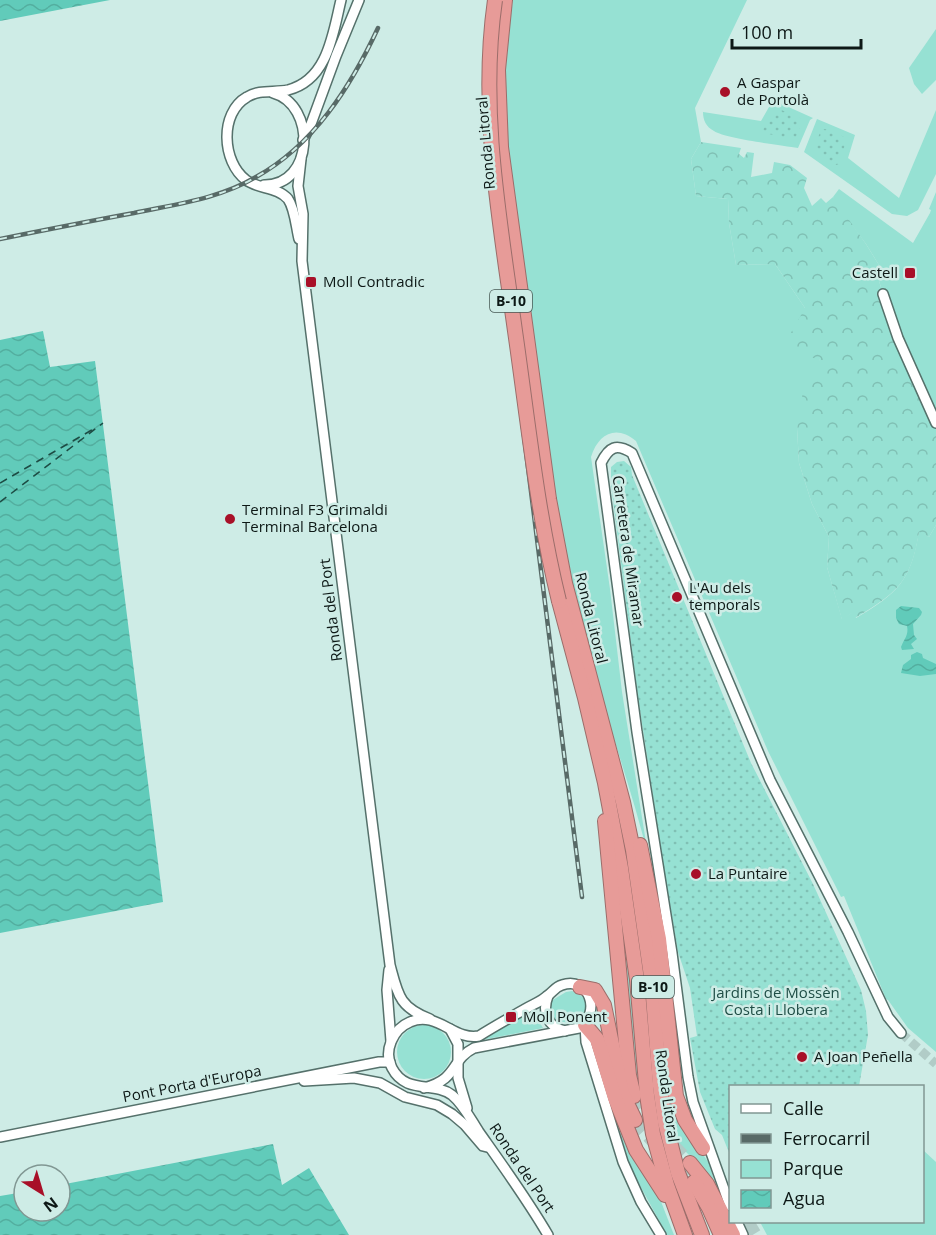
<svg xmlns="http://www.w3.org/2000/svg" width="936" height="1235" viewBox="0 0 936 1235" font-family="'Open Sans',sans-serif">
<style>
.green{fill:#96e1d3}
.forest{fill:url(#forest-crowns)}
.garden{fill:url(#garden-dots)}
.water{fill:url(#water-waves)}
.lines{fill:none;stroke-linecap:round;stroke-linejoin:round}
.ferry{stroke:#1d4c44;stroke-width:1.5;stroke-dasharray:8 6;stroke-linecap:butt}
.minor-tunnel{stroke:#b1ccc7;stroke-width:9;stroke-dasharray:9 4.5;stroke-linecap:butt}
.highway-tunnel{stroke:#b1ccc7;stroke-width:14;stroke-dasharray:14 7;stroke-linecap:butt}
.minor-casing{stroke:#55716b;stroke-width:12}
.highway-casing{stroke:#9b6d6a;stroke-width:16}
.minor{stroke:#fff;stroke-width:9}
.highway{stroke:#e79b98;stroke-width:14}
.rail-casing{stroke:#586a67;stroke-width:4.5}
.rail{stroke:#ceece6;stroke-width:2;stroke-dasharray:7;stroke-linecap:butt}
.highway-bridge-casing{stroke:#9b6d6a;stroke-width:16;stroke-linecap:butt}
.highway-bridge{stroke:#e79b98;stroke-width:14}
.poi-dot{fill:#a81028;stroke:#ceece6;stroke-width:2}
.labels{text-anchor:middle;stroke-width:5;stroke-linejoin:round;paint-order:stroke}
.shield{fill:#ceece6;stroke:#475854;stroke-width:1.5}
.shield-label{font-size:14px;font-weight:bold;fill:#0d1816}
.poi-label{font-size:15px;fill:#0d1816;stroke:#ceece6;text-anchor:start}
.street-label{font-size:15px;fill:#0d1816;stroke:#ceece6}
.park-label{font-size:15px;fill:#1f4e46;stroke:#ceece6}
</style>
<defs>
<pattern id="forest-crowns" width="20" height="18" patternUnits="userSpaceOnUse" patternTransform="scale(1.5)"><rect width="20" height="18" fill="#96e1d3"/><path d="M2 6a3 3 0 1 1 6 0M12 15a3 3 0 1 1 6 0" fill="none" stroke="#80c0b4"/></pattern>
<pattern id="garden-dots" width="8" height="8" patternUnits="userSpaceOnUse" patternTransform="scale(1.5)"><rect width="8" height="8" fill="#96e1d3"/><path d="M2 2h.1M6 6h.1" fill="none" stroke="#80c0b4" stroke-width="1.8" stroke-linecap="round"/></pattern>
<pattern id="water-waves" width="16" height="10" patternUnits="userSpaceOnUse" patternTransform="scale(1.5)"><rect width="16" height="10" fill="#61cbba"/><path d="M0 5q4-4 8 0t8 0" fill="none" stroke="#53ae9f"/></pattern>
</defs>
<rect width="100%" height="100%" fill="#ceece6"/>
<!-- green -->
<g class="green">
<path d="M513 0H747L695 108 701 142 691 159 696 196 728 199 729 223 736 265 775 264 805 308 820 359 797 428 799 463 812 504 829 537 827 567 842 619 853 612 856 618C898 593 911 581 919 531L929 537 936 525V1052L908 1028 888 1000 886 999 844 896 841 897 768 751 636 441C616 424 598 434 591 457L610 589 622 692 648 855C628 776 599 699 580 620 553 511 541 399 526 289 518 222 503 153 504 86 505 57 509 29 513 0Z"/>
<path d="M936 29V80L922 94 914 84 909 68Z"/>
<path d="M773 100 813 118 810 120 798 148C781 145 726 139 714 131 706 127 703 120 703 112L761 121Z"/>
<path d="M936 110V174L918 210 907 216 892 214 804 152 817 119 855 135 848 158 899 198Z"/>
<path d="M839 189 913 243 930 213 931 210 929 209 936 192V422L886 303 879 281 887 278 866 244 835 202 833 197Z"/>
<path d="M618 903C631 966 635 1030 640 1094L634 1078Z"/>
<path d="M572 991C602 1001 579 1032 554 1019L551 1014V1001L566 992Z"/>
<path d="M532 1010 543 1028 482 1040Z"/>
<circle cx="424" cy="1052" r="27"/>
<path d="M670 1088 684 1128 709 1163 716 1187 706 1172 677 1143 670 1106Z"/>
<path d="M607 1091 660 1199 674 1235H667L632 1171 621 1140Z"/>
<path d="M923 1150 936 1162V1235H767L760 1222H922Z"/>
</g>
<!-- forest -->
<path class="forest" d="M701 142 741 148 739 154 744 158 747 152 754 153 751 177 772 173 774 162 790 165 807 178 804 188 812 206 821 198 826 203 833 197 866 244 887 278 879 281 886 303 936 423V525L929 537 919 532C911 582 897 593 855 618L852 613 842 620 827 567 829 537 812 504 799 463 797 428 804 385 820 359 800 356 788 338 805 308 775 264 736 265 729 223 728 199 696 196 691 159Z"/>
<!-- garden -->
<g class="garden">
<path d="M779 109 800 118 802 122 796 137 792 139 764 133 762 131 775 111Z"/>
<path d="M825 129 847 138 839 164 836 165 814 148 821 130Z"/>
<path d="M624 461 631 467 632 475 751 763 813 884 861 990 866 1011 868 1035 859 1086H730V1155L722 1135 715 1129 700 1092 690 1038 697 1036 690 988 678 952 665 875 638 697 611 485V467L617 462Z"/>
</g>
<!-- water -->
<g class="water">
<path d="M0 0H110L0 21Z"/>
<path d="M43 331 50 367 95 361 163 902 0 933V340Z"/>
<path d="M901 606 919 608 922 612 921 615 913 624 914 635 917 639 911 644 914 649 902 650 901 647C904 639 909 635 907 626L899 624 896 618V610Z"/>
<path d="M917 652 922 654 923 658 936 664V674L920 676 901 673 903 665 911 659V655Z"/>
<path d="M273 1144 282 1185 309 1168 349 1235H0V1196L24 1192V1211H60V1185Z"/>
</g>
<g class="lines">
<!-- ferry -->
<g class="ferry">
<path d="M0 483 97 427"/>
<path d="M0 502 103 423"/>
</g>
<!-- minor-tunnel -->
<path class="minor-tunnel" d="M901 1033 936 1064"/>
<!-- highway-tunnel -->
<g class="highway-tunnel">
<path d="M634 1096C647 1123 669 1142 690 1163"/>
<path d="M635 1120C652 1143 676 1160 694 1182"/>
<path d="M747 1222 755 1235"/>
</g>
<!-- minor casing -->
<g class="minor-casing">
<g id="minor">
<path d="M303 140 311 124 336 56 359 0"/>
<path d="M301 159 298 186 303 214 302 261 390 965C398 995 399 1007 430 1019"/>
<path d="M264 185C314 186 317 105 273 93"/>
<path d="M299 239C296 227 295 209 288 199 278 187 258 189 246 180 222 162 219 113 247 97 260 89 274 93 288 90 328 80 333 33 341 0"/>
<path d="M883 294 898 338 936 423"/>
<path d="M389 970 387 990 391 1041"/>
<path d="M548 996C542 1011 547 1027 565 1031"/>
<path d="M585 1025 586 1042 623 1162 641 1202 661 1235"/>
<path d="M450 1029 458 1044V1078L467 1108"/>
<path d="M304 1081 354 1078 380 1083 405 1097 437 1105 452 1114 465 1125 483 1146 487 1147"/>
<path d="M424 1088C459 1079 450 1060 474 1048L579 1028C602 1012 589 976 562 985 555 987 553 992 547 996 542 1001 534 1004 527 1008 511 1017 495 1026 479 1036 454 1041 437 1010 410 1022 393 1029 383 1051 392 1068 406 1095 434 1081 452 1095 464 1105 471 1120 479 1132 503 1166 527 1199 548 1235"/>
<path d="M0 1137 379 1062H390"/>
<path d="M730 1206 693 1102 688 1077 672 953 637 732 601 463C609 447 616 443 632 453L770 780 848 932 888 1017 901 1033"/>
<path d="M737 1222 743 1235"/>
</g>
</g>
<!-- highway casing -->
<g class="highway-casing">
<g id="highway">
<path d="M505 0 498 70 501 147 549 499 565 583 623 802 633 850 652 983 660 1086 665 1122 678 1173 702 1235"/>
<path d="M559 601 585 698 605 783 621 868 637 980 647 1095 653 1134 667 1185 685 1235"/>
<path d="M605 821 629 1075 634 1096"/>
<path d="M640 845 659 939 676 1096 685 1120 703 1148"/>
<path d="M580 987 595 990 604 1005 622 1093 635 1120"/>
<path d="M585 1025 597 1039 615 1098 636 1150 665 1195"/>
<path d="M690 1163 707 1184 733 1235"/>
<path d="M694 1182 709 1208 721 1235"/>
</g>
</g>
<!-- minor -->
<use href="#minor" class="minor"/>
<!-- highway -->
<use href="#highway" class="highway"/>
<!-- rail casing -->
<g class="rail-casing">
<g id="rail">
<path d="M492 0 486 59 485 109 495 205 582 897"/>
<path d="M0 239C45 230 90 221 134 213 176 204 219 199 256 177 314 145 351 86 378 28"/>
<path d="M516 304 533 435"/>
</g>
</g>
<!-- rail -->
<use href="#rail" class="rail"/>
<!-- highway-bridge casing -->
<g class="highway-bridge-casing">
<path id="highway-bridge" d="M495 0C479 111 500 221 515 331 528 421 537 512 559 601"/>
</g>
<!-- highway-bridge -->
<use href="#highway-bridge" class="highway-bridge"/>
</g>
<!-- markers -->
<g class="poi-dot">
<circle cx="725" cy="92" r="6"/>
<rect x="904" y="267" width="12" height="12" rx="3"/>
<rect x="305" y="276" width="12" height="12" rx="3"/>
<circle cx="230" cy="519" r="6"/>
<circle cx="677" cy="597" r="6"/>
<circle cx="696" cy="874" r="6"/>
<rect x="505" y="1011" width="12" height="12" rx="3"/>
<circle cx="802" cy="1057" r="6"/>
</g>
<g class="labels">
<!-- shield labels -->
<g class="shield">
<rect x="490" y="290" width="42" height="22" rx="4.5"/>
<rect x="632" y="976" width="42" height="22" rx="4.5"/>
</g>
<g class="shield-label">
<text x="511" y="306">B-10</text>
<text x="653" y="992">B-10</text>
</g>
<!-- poi labels -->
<g class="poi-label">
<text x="737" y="88">A Gaspar<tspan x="737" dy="17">de Portolà</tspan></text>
<text x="898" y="278" text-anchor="end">Castell</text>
<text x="323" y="287">Moll Contradic</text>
<text x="242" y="515">Terminal F3 Grimaldi<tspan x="242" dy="17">Terminal Barcelona</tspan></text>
<text x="689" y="593">L'Au dels<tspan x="689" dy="17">temporals</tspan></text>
<text x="708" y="879">La Puntaire</text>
<text x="523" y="1022">Moll Ponent</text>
<text x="814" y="1062">A Joan Peñella</text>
</g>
<!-- street labels -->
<g class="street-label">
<text transform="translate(486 143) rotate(-95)" y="5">Ronda Litoral</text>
<text transform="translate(628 551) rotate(82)" y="5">Carretera de Miramar</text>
<text transform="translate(331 610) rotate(-97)" y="5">Ronda del Port</text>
<text transform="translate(591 618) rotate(76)" y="5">Ronda Litoral</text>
<text transform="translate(192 1084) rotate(-11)" y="5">Pont Porta d'Europa</text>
<text transform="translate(667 1096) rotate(82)" y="5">Ronda Litoral</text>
<text transform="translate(522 1168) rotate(56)" y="5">Ronda del Port</text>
</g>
<!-- park labels -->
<g class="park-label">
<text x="776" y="998">Jardins de Mossèn<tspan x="776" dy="17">Costa i Llobera</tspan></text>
</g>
</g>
<!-- legend -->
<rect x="729" y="1085" width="195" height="138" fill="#ceece6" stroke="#819793" stroke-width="1.5"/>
<rect x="741" y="1104" width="30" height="9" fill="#ffffff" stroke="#819793" stroke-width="1.5"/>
<text x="783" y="1115" font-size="18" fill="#0d1816">Calle</text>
<rect x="741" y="1134" width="30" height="9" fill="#586a67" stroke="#819793" stroke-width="1.5"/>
<text x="783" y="1145" font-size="18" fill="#0d1816">Ferrocarril</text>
<rect x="741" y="1160" width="30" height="18" fill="#96e1d3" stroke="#819793" stroke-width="1.5"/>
<text x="783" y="1175" font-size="18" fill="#0d1816">Parque</text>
<rect x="741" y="1190" width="30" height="18" fill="url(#water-waves)" stroke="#819793" stroke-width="1.5"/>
<text x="783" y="1205" font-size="18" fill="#0d1816">Agua</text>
<!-- north arrow -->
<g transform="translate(42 1193) rotate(143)"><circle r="28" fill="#ceece6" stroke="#819793" stroke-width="1.5"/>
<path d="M0-4.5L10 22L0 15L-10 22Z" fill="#a81028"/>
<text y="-9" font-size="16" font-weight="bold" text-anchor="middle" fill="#0d1816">N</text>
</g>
<!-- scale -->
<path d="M732 39v9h129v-9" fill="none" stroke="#0d1816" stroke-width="3"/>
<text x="741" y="39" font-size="18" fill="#0d1816" stroke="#ceece6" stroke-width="4.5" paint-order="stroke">100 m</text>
</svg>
